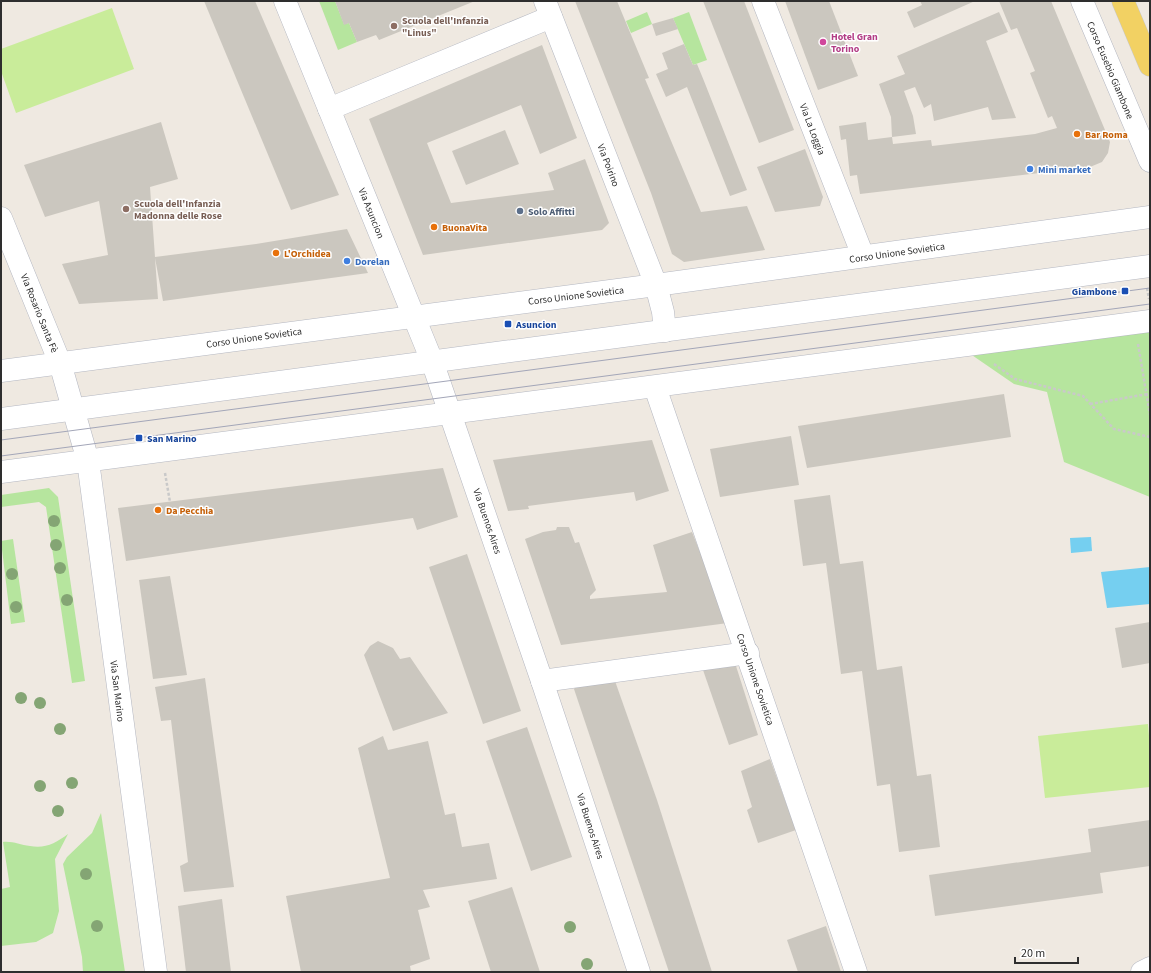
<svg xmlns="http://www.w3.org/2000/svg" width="1151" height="973" viewBox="0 0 1151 973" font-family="'Source Sans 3',sans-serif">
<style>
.green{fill:#b6e59e}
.pitch{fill:#c9ec9a}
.water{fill:#75cff0}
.building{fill:#cbc7bf}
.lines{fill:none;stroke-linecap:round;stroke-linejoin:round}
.minor-casing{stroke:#b4b7c1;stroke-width:23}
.tertiary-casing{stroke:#b4b7c1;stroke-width:23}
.secondary-casing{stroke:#b4b7c1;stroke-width:23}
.primary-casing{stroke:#c9c9c9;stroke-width:23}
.path{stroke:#c9c9c9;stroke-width:2.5;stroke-dasharray:3 2;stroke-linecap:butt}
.minor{stroke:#fff;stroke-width:22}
.tertiary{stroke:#fff;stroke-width:22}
.secondary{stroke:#fff;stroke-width:22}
.primary{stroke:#f2d163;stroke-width:22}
.tram{stroke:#a3a6b8;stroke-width:1}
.tree{fill:#84a574}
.education-dot{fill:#8d6e63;stroke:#fff;stroke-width:1.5}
.hotel-dot{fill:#d1479c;stroke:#fff;stroke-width:1.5}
.food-dot{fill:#e8710a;stroke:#fff;stroke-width:1.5}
.shop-dot{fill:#3f7fe0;stroke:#fff;stroke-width:1.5}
.service-dot{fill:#5c6f8a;stroke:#fff;stroke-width:1.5}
.transit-dot{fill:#1a4fb4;stroke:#fff;stroke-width:1.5}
.labels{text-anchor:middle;stroke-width:3;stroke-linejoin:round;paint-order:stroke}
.education-label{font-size:10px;font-weight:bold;fill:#785e54;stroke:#fff;text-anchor:start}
.hotel-label{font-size:10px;font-weight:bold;fill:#b23c85;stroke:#fff;text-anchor:start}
.street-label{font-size:10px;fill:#2e2e2e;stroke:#fff}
.food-label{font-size:10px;font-weight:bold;fill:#c56008;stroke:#fff;text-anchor:start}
.shop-label{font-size:10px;font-weight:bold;fill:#366cbe;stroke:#fff;text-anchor:start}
.service-label{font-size:10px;font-weight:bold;fill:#4e5e75;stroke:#fff;text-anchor:start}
.transit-label{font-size:10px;font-weight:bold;fill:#164399;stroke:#fff;text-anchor:start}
</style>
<rect width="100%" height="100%" fill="#efe9e1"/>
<!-- green -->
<g class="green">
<path d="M319 1H335L344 24 349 23 357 42 338 50Z"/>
<path d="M647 12 652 24 631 33 626 21Z"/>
<path d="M689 12 707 60 693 65 673 18Z"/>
<path d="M1150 328V497L1064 462 1047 392 1014 384 966 351Z"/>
<path d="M49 488 58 497 85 681 72 683 46 507 39 502 1 507V495Z"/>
<path d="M13 539 25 622 11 624 1 541Z"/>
<path d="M101 813 125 972H83L82 957 63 864 67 857 92 833Z"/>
<path d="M68 834 55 859 59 911 53 933 36 942 1 946V889L10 887 3 842C13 841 20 845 30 846 45 849 56 843 68 834Z"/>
</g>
<!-- pitch -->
<g class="pitch">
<path d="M112 8 134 69 16 113 1 71V49Z"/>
<path d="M1148 724 1150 747V787L1045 798 1038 736Z"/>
</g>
<!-- water -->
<g class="water">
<path d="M1091 537 1092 551 1071 553 1070 538Z"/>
<path d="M1150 567V604L1107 608 1101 572Z"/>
</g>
<!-- building -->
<g class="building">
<path d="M204 1H255L339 195 291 210Z"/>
<path d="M335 1H475L379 40 376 35 357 42 349 23 344 25Z"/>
<path d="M575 1H617L649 78 645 79 701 212 747 206 765 250 684 262 672 254 651 193Z"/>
<path d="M703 1H744L794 130 759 143Z"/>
<path d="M785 1H829L858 76 818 90Z"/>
<path d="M920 1H975L914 28 907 12 922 5Z"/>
<path d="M999 1H1051L1110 142 1108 153 1102 162 1090 167 860 194 857 175 850 176 846 139 841 140 839 126 866 122 868 140 892 137 893 144 931 140 932 146 1035 134 1057 128 1052 116 1048 118 1030 73 1035 71 1017 28 1011 30Z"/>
<path d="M999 12 1008 32 986 41 1016 118 992 120 988 107 934 121 931 104 924 108 915 87 904 91 913 116 916 134 892 137 891 117 879 84 905 74 897 56Z"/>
<path d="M673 18 678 29 656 36 652 24Z"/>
<path d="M684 44 693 65 697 64 704 81 747 190 730 196 687 87 666 97 656 74 668 69 662 53Z"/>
<path d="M542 45 577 138 540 154 521 105 427 143 451 203 554 190 548 173 585 159 609 223 602 230 423 255 369 119Z"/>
<path d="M161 122 178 179 150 187 155 257 256 244 347 229 368 273 163 301 155 258 158 299 79 304 62 264 108 255 99 201 45 217 24 165Z"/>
<path d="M505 130 519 164 466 185 452 151Z"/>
<path d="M805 149 823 197 820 206 775 212 757 167Z"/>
<path d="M1004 394 1011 437 807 468 798 426Z"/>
<path d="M791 436 799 485 720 497 710 449Z"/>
<path d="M652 440 669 491 636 501 634 492 528 506 529 509 508 511 493 460Z"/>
<path d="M443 468 458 517 417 530 413 518 126 561 118 508Z"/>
<path d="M830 495 840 564 863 561 877 670 902 666 917 776 931 774 940 847 899 852 890 784 877 786 862 671 841 674 826 563 803 566 794 500Z"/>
<path d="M557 527H569L575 543 579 542 596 590 590 596V599L667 592 653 545 692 532 728 623 561 645 525 539 543 532 556 530Z"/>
<path d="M467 554 521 711 483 724 429 567Z"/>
<path d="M170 576 187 675 153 679 139 580Z"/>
<path d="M1150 622V663L1122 668 1115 628Z"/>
<path d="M378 641 393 648 400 659 410 657 448 713 393 731 364 655 370 646Z"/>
<path d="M736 666 758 735 729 745 703 670Z"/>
<path d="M205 678 234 887 184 892 180 866 188 862 171 720 161 721 155 687Z"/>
<path d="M615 681 657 800 712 972H669L574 689 578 684Z"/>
<path d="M527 727 572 857 531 871 486 741Z"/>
<path d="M383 736 388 750 428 741 445 815 455 813 462 847 489 843 497 879 423 890 430 907 418 910 430 959 410 966 411 972H301L286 896 390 878 358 748Z"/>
<path d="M770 759 796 830 758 843 747 810 752 807 741 771Z"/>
<path d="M1150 820V866L1100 873 1103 893 935 916 929 875 1091 852 1088 829Z"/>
<path d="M512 887 535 957 540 972H491L468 901Z"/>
<path d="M222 899 231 972H186L178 906Z"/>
<path d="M826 926 841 972H798L787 940Z"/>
</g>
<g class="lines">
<!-- minor casing -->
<g class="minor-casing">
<g id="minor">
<path d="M285 1 432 361 542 681 639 972"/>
<path d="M545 1 656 285 663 312 665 331"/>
<path d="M763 1 863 256"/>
<path d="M329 109 551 17"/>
<path d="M1 218 60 363 88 461 156 972"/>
<path d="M1 371 656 285 1150 217"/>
<path d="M655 387 856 972"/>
<path d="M1 472 1150 321"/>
<path d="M542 681 748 653"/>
<path d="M1142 972 1150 968"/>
</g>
</g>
<!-- tertiary casing -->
<g class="tertiary-casing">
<path id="tertiary" d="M1082 1 1150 161"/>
</g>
<!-- secondary casing -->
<g class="secondary-casing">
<path id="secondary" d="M1 419 1150 266"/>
</g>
<!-- primary casing -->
<g class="primary-casing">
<path id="primary" d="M1123 1 1150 65"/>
</g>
<!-- path -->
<g class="path">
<path d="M1147 288 1149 299"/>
<path d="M1138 344 1150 415"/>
<path d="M994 364 1015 379 1083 396 1114 429 1150 437"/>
<path d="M1090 404 1148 394"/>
<path d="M165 473 170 502"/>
</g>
<!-- minor -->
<use href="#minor" class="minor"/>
<!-- tertiary -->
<use href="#tertiary" class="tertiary"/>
<!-- secondary -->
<use href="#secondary" class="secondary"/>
<!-- primary -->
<use href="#primary" class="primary"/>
<!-- tram -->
<g class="tram">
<path d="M1 440 1150 288"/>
<path d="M1 456 1150 304"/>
</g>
</g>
<!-- trees -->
<g class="tree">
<circle cx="54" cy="521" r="6"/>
<circle cx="56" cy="545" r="6"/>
<circle cx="60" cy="568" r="6"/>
<circle cx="12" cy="574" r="6"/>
<circle cx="67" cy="600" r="6"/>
<circle cx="16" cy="607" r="6"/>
<circle cx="21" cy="698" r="6"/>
<circle cx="40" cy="703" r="6"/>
<circle cx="60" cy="729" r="6"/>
<circle cx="72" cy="783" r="6"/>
<circle cx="40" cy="786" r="6"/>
<circle cx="58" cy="811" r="6"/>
<circle cx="86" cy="874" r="6"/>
<circle cx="97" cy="926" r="6"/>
<circle cx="570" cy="927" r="6"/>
<circle cx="587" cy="964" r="6"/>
</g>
<!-- markers -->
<g class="education-dot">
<circle cx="394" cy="26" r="4"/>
<circle cx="126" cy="209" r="4"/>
</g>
<circle class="hotel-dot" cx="823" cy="42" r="4"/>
<g class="food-dot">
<circle cx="1077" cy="134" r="4"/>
<circle cx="434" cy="227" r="4"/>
<circle cx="276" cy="253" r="4"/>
<circle cx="158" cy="510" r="4"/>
</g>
<g class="shop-dot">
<circle cx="1030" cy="169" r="4"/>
<circle cx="347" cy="261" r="4"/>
</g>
<circle class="service-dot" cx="520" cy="211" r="4"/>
<g class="transit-dot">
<rect x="1121" y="287" width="8" height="8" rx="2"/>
<rect x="504" y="320" width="8" height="8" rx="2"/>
<rect x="135" y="434" width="8" height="8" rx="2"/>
</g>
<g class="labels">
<!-- education labels -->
<g class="education-label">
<text x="402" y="24">Scuola dell'Infanzia<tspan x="402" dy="12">"Linus"</tspan></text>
<text x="134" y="207">Scuola dell'Infanzia<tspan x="134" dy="12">Madonna delle Rose</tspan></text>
</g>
<!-- hotel labels -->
<g class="hotel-label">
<text x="831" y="40">Hotel Gran<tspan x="831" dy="12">Torino</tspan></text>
</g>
<!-- street labels -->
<g class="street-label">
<text transform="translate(1111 70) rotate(67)" y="4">Corso Eusebio Giambone</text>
<text transform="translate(813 129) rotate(69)" y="4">Via La Loggia</text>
<text transform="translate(609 165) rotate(69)" y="4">Via Poirino</text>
<text transform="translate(372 213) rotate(68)" y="4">Via Asuncion</text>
<text transform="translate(897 252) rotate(-8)" y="4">Corso Unione Sovietica</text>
<text transform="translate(576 295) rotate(-7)" y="4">Corso Unione Sovietica</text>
<text transform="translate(40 313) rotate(68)" y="4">Via Rosario Santa Fè</text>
<text transform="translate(254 337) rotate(-8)" y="4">Corso Unione Sovietica</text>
<text transform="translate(488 521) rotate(71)" y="4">Via Buenos Aires</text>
<text transform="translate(756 679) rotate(71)" y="4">Corso Unione Sovietica</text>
<text transform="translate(118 691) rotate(83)" y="4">Via San Marino</text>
<text transform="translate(591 826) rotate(72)" y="4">Via Buenos Aires</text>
</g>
<!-- food labels -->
<g class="food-label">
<text x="1085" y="138">Bar Roma</text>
<text x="442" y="231">BuonaVita</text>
<text x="284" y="257">L'Orchidea</text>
<text x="166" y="514">Da Pecchia</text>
</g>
<!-- shop labels -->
<g class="shop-label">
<text x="1038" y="173">Mini market</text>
<text x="355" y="265">Dorelan</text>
</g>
<!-- service labels -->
<g class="service-label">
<text x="528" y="215">Solo Affitti</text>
</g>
<!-- transit labels -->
<g class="transit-label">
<text x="1117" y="295" text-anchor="end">Giambone</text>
<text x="516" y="328">Asuncion</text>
<text x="147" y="442">San Marino</text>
</g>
</g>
<!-- border -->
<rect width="1151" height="973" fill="none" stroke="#2e2e2e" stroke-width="4"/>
<!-- scale -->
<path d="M1015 957v6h63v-6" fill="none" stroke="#2e2e2e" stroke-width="2"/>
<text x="1021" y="957" font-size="12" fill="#2e2e2e" stroke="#ffffff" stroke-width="3" paint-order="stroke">20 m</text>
</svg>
